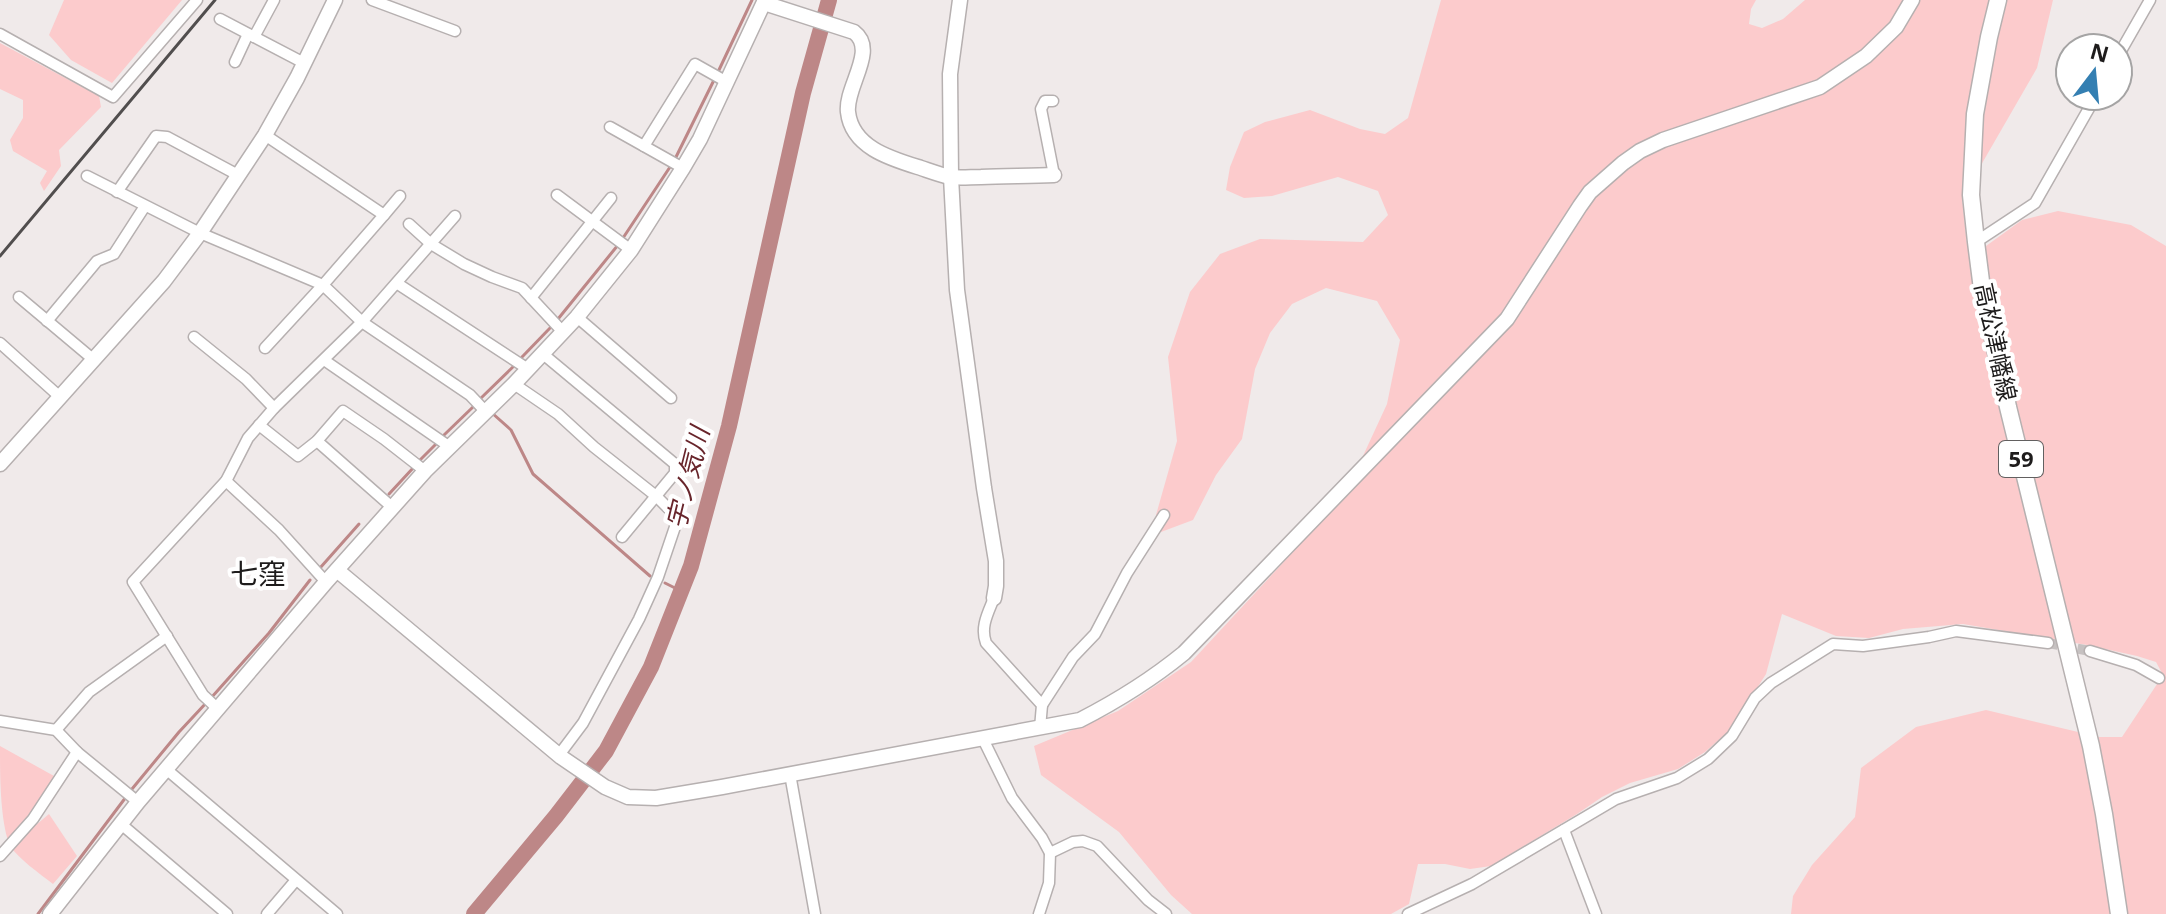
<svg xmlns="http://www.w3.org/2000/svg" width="2166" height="914" viewBox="0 0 2166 914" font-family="'Open Sans','Noto Sans JP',sans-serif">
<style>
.green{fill:#fccbcc}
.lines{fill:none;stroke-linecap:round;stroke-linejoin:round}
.stream{stroke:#bd8787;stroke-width:3}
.river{stroke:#bd8787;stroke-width:16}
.street-tunnel{stroke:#c6c1c1;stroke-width:10;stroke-dasharray:10 5;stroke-linecap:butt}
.street-casing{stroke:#b6b0b0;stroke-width:13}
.secondary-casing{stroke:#b6b0b0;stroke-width:17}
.primary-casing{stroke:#b6b0b0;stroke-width:19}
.street{stroke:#fff;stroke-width:10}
.secondary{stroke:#fff;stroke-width:14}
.primary{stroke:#fff;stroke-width:16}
.rail{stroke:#514e4e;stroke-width:3}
.labels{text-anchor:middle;stroke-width:8;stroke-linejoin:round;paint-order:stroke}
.shield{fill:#fff;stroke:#626060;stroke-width:2}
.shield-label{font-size:22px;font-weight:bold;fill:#1e1c1c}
.street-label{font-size:24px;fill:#1e1c1c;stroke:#fff}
.water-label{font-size:26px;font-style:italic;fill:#68252b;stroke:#fff}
.quarter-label{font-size:28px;fill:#1e1c1c;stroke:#fff}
</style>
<rect width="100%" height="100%" fill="#f0eaea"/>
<!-- green -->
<g class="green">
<path d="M64 0H182L112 83 71 60 49 35Z"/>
<path d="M1441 0H1756L1751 9 1749 24 1762 28 1783 19 1805 0H2053L2037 68 1962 198 1967 245 1986 246 2022 220 2058 211 2131 225 2166 246V914H1791L1793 896 1812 865 1855 817 1861 768 1916 727 1986 710 2099 737H2122L2163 675 2156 662 2137 656 2087 645 1963 624 1903 629 1869 638 1836 636 1782 614 1766 674 1731 729 1705 752 1678 769 1630 783 1602 797 1577 814 1491 866 1470 869 1445 864H1418L1409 904 1391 914H1192L1171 895 1119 832 1041 775 1034 746 1118 711 1191 662 1344 497 1387 404 1400 340 1377 301 1326 288 1292 304 1270 333 1255 369 1242 439 1216 475 1193 520 1161 532 1156 515 1177 441 1168 357 1190 292 1220 254 1260 239 1363 242 1388 215 1378 191 1338 177 1272 196 1244 198 1226 190 1230 167 1244 132 1265 122 1310 110 1360 129 1385 134 1408 118Z"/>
<path d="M0 43 99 96 101 107 59 150 61 166 44 191 40 183 47 171 13 151 10 140 23 118V100L0 89Z"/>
<path d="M0 746 54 776 28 818 36 825 49 814 77 856 53 884C39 873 20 860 10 846 0 821 0 776 0 746Z"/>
</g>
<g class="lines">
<!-- stream -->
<g class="stream">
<path d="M718 72 752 0"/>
<path d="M675 159 715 78"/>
<path d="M623 238 670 167"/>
<path d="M558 319 618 245"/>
<path d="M522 357 551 327"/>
<path d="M480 399 517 363"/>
<path d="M492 413 511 430 533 474 650 576"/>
<path d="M444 435 474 406"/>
<path d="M419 461 437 443"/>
<path d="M389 494 414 467"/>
<path d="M320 568 359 524"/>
<path d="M665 583 681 591"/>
<path d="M211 698 269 633 310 580"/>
<path d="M132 789 179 732 207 702"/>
<path d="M38 914 126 797"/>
</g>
<!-- river -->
<path class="river" d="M474 914 556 816 606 751 651 667 691 566 729 426 803 93 829 0"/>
<!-- street-tunnel -->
<path class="street-tunnel" d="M2048 643 2090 651"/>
<!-- street casing -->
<g class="street-casing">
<g id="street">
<path d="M372 0 455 31"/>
<path d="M220 19 304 63"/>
<path d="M0 34 113 97 197 0"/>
<path d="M254 37 274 0"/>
<path d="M2118 56 2150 0"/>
<path d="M235 62 248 34"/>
<path d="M1053 101H1045L1041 109 1054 175"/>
<path d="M610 127 683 168"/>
<path d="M644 146 695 64 727 82"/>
<path d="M87 176 200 233 323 285 362 322 470 395 486 412"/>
<path d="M117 192 156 136 167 137 238 175"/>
<path d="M557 195 631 250"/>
<path d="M384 215 400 196"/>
<path d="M409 224 431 244 464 264 492 277 522 288 563 332"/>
<path d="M1976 242 2035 203 2096 96"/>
<path d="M398 284 528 369"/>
<path d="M19 297 94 360"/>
<path d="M531 298 611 198"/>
<path d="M577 317 671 398"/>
<path d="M47 321 97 261 114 254 145 206"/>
<path d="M194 337 246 379 274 408"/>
<path d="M0 343 60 397"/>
<path d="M265 348 323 285 384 215 265 135"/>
<path d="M543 354 675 464V473L622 537"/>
<path d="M324 360 450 447"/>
<path d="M514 384 558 414 594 447 656 496 678 518 658 577 639 619 583 723 559 755"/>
<path d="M259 425 298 456 317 441 343 411 384 439 425 471"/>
<path d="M317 441 393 508"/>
<path d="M226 481 279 530 326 582"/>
<path d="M994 598C988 613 980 627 986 643L1042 705 1040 728"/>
<path d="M2090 651 2136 665 2159 678"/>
<path d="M1042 705 1073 657 1095 634 1127 573 1164 515"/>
<path d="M218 709 203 695 133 582 226 481 248 438 274 408 362 322 455 216"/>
<path d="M0 721 56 730 77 752 138 802"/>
<path d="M56 730 89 692 167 636"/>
<path d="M983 739 1012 798 1042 838 1050 853 1049 883 1039 914"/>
<path d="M166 769 337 914"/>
<path d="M790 774 815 914"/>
<path d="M121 824 227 914"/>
<path d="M1564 830 1596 914"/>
<path d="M1050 853 1073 842 1083 841 1097 846 1148 900 1166 914"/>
<path d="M0 856 33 819 77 752"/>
<path d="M267 914 296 880"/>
<path d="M1408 914 1472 884 1616 799 1677 778 1708 759 1732 736 1755 698 1771 683 1833 644 1863 646 1929 637 1956 631 2048 643"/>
</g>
</g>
<!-- secondary casing -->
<g class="secondary-casing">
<g id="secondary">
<path d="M960 0 950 74 951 177 957 290 984 488 996 561V586L994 598"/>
<path d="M764 3 854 32C878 50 845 87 848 112 852 148 892 159 921 168 930 171 941 175 950 177 960 178 971 177 981 177 1005 176 1030 176 1054 175"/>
<path d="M0 464 164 281 200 233 265 135 297 78 335 0"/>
<path d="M338 571 561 757 605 787 628 797 656 798 722 787 1080 720C1117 701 1151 680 1184 653L1507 319 1580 206 1590 192 1623 163 1640 151 1663 140 1820 87 1866 56 1896 27 1912 0"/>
<path d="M50 914 138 802 326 582 425 471 514 384 577 317 631 250 683 168 700 139 765 0"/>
</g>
</g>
<!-- primary casing -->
<g class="primary-casing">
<path id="primary" d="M1998 0 1989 37 1975 114 1971 195 1976 242 1982 289 2008 407 2091 746 2104 814 2119 914"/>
</g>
<!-- street -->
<use href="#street" class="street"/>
<!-- secondary -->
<use href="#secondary" class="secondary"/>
<!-- primary -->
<use href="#primary" class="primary"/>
<!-- rail -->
<path class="rail" d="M0 256 215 0"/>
</g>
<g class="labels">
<!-- shield labels -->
<rect class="shield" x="1999" y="441" width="44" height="36" rx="6"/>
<g class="shield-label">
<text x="2021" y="467">59</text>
</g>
<!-- street labels -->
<g class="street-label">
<text transform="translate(1995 342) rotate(78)" y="8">高松津幡線</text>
</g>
<!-- water labels -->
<g class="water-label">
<text transform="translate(688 478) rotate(-76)" y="9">宇ノ気川</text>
</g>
<!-- quarter labels -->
<g class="quarter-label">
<text x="258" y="584">七窪</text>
</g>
</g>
<!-- north arrow -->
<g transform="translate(2094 72) rotate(16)"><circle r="38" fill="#ffffff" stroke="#a5a4a4" stroke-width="2"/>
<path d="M0-6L14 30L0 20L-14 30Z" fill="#347fb2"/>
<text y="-12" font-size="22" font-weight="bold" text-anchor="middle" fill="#1e1c1c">N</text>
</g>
</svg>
